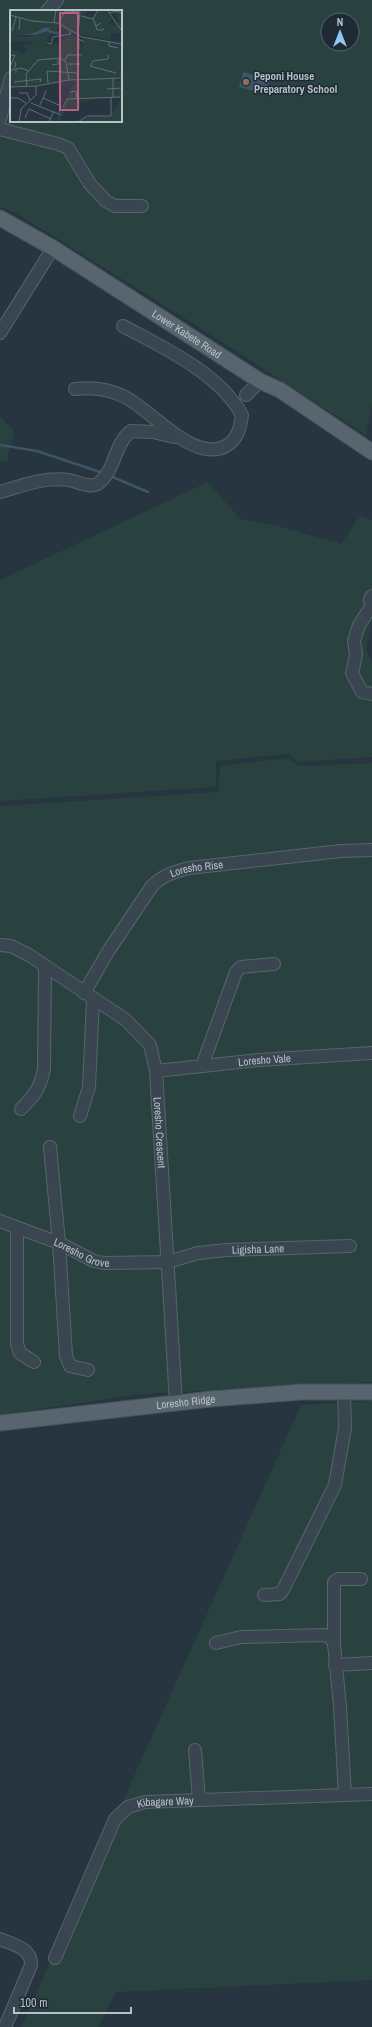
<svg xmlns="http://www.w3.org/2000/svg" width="372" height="2027" viewBox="0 0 372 2027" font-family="'Archivo Narrow',sans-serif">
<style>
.green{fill:#294240;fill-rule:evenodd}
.water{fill:#3c5567}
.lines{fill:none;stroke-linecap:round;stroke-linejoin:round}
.stream{stroke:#3c5567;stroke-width:2.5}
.minor-casing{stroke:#58646c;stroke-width:14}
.major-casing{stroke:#46525b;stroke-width:17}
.minor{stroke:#3a464f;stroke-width:12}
.major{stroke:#58656f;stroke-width:15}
.education-dot{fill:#8d6e63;stroke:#1f2b34;stroke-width:1.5}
.labels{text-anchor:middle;stroke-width:3;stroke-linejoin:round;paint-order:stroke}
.poi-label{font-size:11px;font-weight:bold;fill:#b6c1c9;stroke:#1f2b34;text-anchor:start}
.street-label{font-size:11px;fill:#b6c1c9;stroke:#1f2b34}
.inset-river{fill:none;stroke:#3c5567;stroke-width:2}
.inset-road{fill:none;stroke:#606d76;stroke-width:1}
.view{fill:#bd5c87;fill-opacity:0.15;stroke:#bd5c87;stroke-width:2}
.inset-edge{fill:none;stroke:#b6c1c9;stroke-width:2}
</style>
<rect width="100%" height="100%" fill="#26353f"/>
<!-- green -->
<g class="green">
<path d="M0 0H372V405L366 435 197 326 16 213 0 207ZM11 11H121V121H11ZM328 20H352V44H328Z"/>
<path d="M0 417 14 431 7 461H0Z"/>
<path d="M208 482 240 519 278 526 341 544 360 516 372 520V619L366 649 372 662V757L298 762 289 754 216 761V787L0 801V580Z"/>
<path d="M288 758 300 766 372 763V1382L142 1394 0 1415V806L218 792 220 766Z"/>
<path d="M372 1401V1980L116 1992 98 2027H21L301 1405Z"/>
</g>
<!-- water -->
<path class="water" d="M243 72 270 79 266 94 239 87Z"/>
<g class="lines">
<!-- stream -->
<g class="stream">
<path d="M0 445 37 451 103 473"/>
<path d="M110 476 148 492"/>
</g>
<!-- minor casing -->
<g class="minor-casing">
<g id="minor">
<path d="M47 11 57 0"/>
<path d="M0 119 11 78"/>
<path d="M0 129 58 144 68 148 90 184 106 201 115 206H142"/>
<path d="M0 333 53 248"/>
<path d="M75 389C92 387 108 389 123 396 150 408 193 464 226 446 238 439 240 428 242 415 219 373 164 348 123 326"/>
<path d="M246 395 260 381"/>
<path d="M0 492C25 485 43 477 69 480 78 482 92 489 99 483 116 469 114 444 131 431L153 432 174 437"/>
<path d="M372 596 370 599 371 607 359 625 354 641 356 655 352 673 362 692 372 694"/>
<path id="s1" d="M0 945 11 946 29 955 126 1020 150 1045 156 1071 176 1402"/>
<path id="s2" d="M84 993 109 950 152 886C163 875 174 872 189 868L341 851 372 850"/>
<path d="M202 1066 236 972 241 967 274 964"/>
<path id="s3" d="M156 1071 259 1060 372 1053"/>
<path d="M21 1109C35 1095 40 1088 44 1069L45 966"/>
<path d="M80 1116 89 1087 93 999"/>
<path d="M50 1147 59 1243 66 1356 70 1366 88 1370"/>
<path id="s4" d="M0 1221 59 1243 94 1261 104 1263 168 1262 198 1253 227 1250 350 1246"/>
<path d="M17 1228V1344L20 1353 34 1362"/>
<path d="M264 1595 280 1594 283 1590 335 1485 345 1428 344 1393"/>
<path d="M216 1643 241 1637 324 1635 330 1637 334 1644 340 1707 345 1795"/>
<path d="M334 1644V1582L338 1579H361"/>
<path d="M335 1665 372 1663"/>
<path d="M195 1750 199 1799"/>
<path d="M0 1939C14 1945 32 1948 31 1965L5 2027"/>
<path id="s5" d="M55 1958 115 1819 128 1807 145 1802 372 1794"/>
</g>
</g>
<!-- major casing -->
<g class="major-casing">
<g id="major">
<path id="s6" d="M0 218 53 248 260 381 280 390 372 452"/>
<path id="s7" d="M0 1423 211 1399 302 1392H372"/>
</g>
</g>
<!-- minor -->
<use href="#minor" class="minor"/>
<!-- major -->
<use href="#major" class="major"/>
</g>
<!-- markers -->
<circle class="education-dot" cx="246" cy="82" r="4"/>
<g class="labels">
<!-- poi labels -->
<g class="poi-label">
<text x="254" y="80">Peponi House<tspan x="254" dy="13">Preparatory School</tspan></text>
</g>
<!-- street labels -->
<g class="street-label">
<text dy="4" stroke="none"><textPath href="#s6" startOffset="220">Lower Kabete Road</textPath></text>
<text dy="4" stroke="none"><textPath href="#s2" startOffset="176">Loresho Rise</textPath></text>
<text dy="4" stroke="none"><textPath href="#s3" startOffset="109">Loresho Vale</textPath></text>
<text dy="4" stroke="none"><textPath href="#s1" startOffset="271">Loresho Crescent</textPath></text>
<text dy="4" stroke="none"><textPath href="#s4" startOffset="268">Ligisha Lane</textPath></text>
<text dy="4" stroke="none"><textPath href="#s4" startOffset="88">Loresho Grove</textPath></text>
<text dy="4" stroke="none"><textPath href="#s7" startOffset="187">Loresho Ridge</textPath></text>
<text dy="4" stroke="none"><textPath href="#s5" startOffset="207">Kibagare Way</textPath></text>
</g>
</g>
<!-- overview -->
<g transform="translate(10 10)">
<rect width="112" height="112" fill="#26353f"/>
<path d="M0 0H78L75 5 82 10 89 0H94L102 9 97 16 101 14 105 17 106 13 110 12 104 1 112 0V22L105 24 101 21 100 30 69 24 72 4 68 24 47 17V21H50L51 25 40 24 35 35 39 36 60 26 69 28 68 35 71 37H73L74 28 112 34V67L106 69 110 71 112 69V112H70L78 107 101 106 111 88 79 89V91L70 92V98H56L49 112H46L65 70 3 77V71H0V54L5 45 0 46V39L14 44 17 41 13 35H21L24 31H0V5L27 11 0 5ZM37 16 40 18 39 21 25 26 8 27 6 24H21Z" fill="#294240" fill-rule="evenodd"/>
<path d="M36 17 40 18 38 21 26 25H8L21 24Z" fill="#3c5567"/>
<path class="inset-river" d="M38 21 50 24"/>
<path class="inset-road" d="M97 0 112 21M99 3 107 1 111 3M0 5 22 11 48 13 72 27 112 34M71 6 83 9 88 0M83 9 86 16 91 13M44 12 46 0M49 13 55 1 70 2 68 25M86 16 87 20H93V18M9 20 10 8M2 21 6 7M99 32V36L108 38M37 33 41 34 43 27 61 24 59 21M69 39V29L74 32M99 45 98 49 83 51 80 56 106 63M0 46 5 45 0 57M54 51 58 45H72M58 54H71M42 55 48 54V48M0 60H4L6 53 4 52M37 61 67 63M37 61 38 73M6 63V59L11 58 19 61M103 68V87M4 72 31 69 30 72M0 77 26 76M17 77 16 64 28 50 50 48 56 52 59 70M97 79 112 78M60 82 66 81 67 89M9 83H17L20 90M0 88H8L16 93M33 88 51 96 49 103M21 93 51 105M30 95 36 81M53 97 57 89 110 87M15 108 19 99 41 109M9 112 11 99 26 85V76L59 70 112 68M39 112 44 101M68 112 77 106H101V87"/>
<path class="view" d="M50 3H68V100H50Z"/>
<rect width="112" height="112" class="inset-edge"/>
</g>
<!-- north arrow -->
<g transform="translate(340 32)"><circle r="19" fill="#1f2b34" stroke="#5b6770"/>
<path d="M0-3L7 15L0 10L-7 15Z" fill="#90c7f5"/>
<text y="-6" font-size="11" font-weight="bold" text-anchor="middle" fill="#b6c1c9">N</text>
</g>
<!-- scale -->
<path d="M14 2007v6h117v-6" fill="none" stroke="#b6c1c9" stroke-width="2"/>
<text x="20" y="2007" font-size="12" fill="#b6c1c9" stroke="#1f2b34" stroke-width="3" paint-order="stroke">100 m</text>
</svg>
